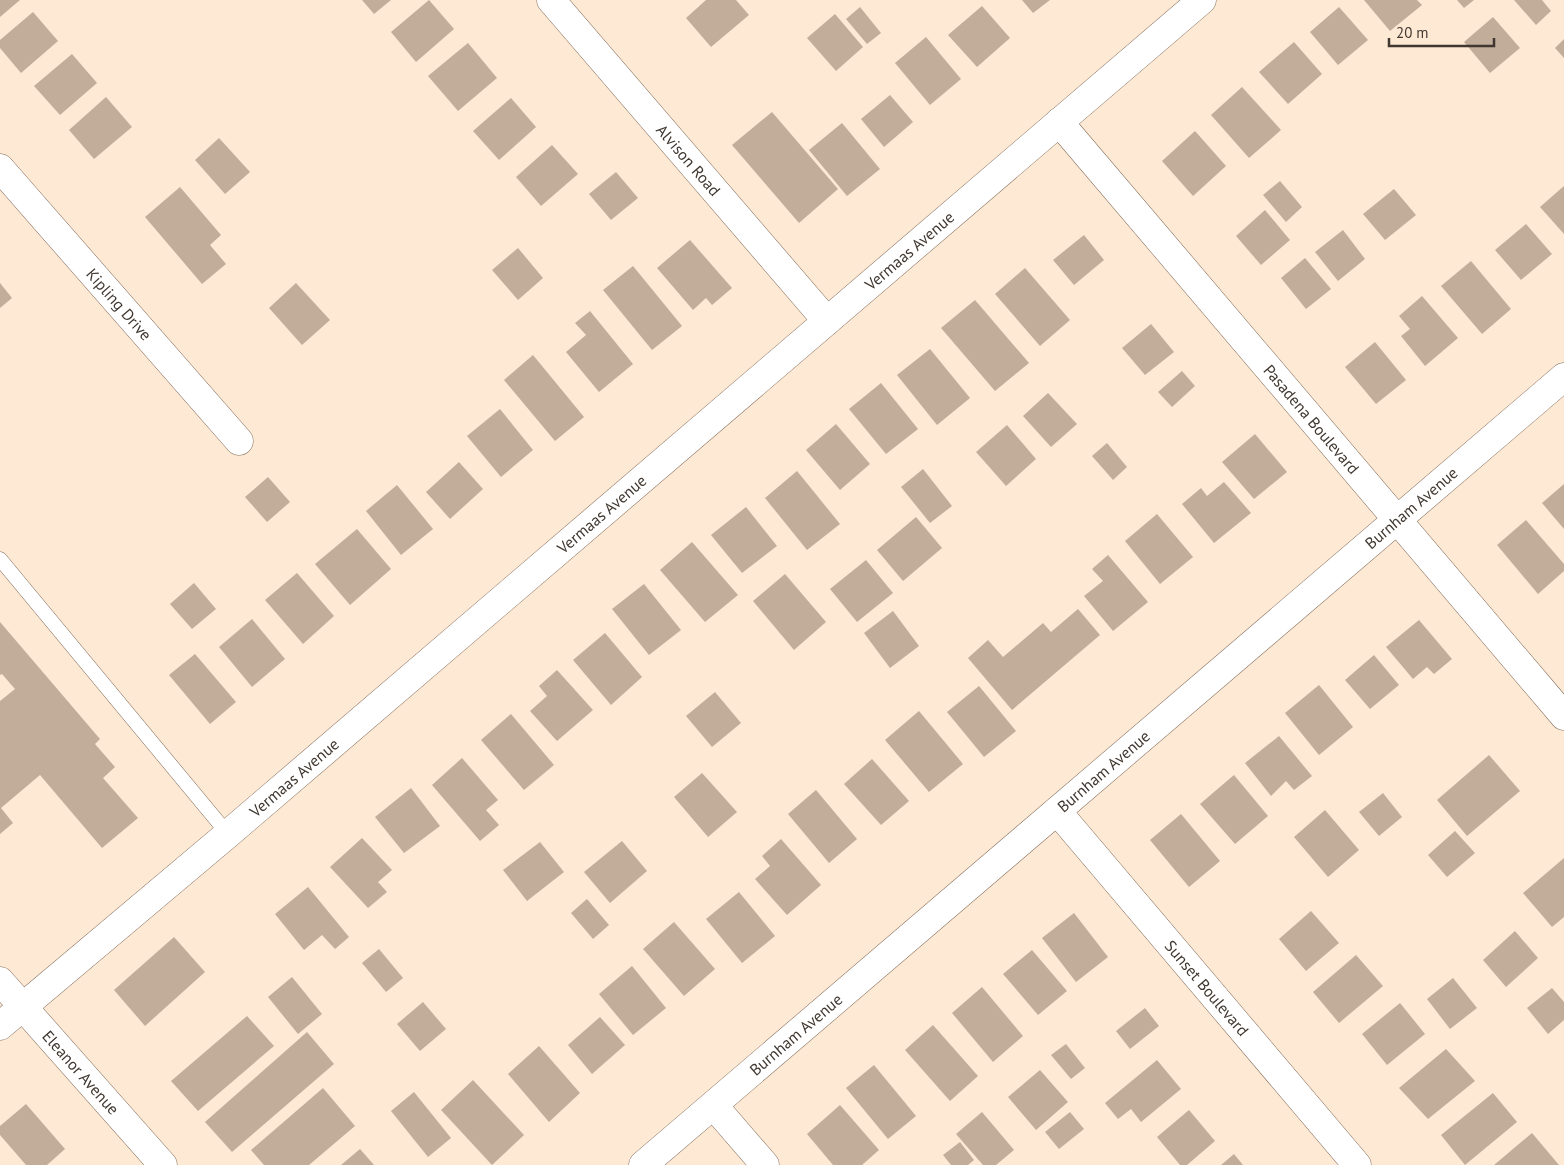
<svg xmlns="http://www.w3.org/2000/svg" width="1564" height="1165" viewBox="0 0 1564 1165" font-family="'PT Sans',sans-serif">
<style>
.building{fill:#c1ad9a}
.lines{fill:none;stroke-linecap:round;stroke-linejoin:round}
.service-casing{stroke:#806d5b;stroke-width:15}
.minor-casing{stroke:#806d5b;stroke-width:29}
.tertiary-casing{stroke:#806d5b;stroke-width:29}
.service{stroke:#fff;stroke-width:14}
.minor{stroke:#fff;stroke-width:28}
.tertiary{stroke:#fff;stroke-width:28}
.labels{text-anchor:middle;stroke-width:4;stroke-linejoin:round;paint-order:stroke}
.street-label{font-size:16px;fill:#403830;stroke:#fee9d5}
</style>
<rect width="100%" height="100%" fill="#fee9d5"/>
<!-- building -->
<g class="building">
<path d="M0 0H20L0 17Z"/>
<path d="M362 0H391L374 14Z"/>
<path d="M429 0 454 29 416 62 391 32Z"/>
<path d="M706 0H736L749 15 711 47 686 18Z"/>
<path d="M1022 0H1050L1033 13Z"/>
<path d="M1364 0H1417L1422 5 1390 31Z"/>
<path d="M1457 0H1474L1464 8Z"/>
<path d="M1514 0H1542L1551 11 1536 25Z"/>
<path d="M982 6 1010 38 977 67 948 35Z"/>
<path d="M860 7 881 33 867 44 846 19Z"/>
<path d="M1339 7 1368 40 1338 65 1310 32Z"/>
<path d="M33 12 58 41 21 73 0 48V40Z"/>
<path d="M835 14 863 47 836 71 807 38Z"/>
<path d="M1493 17 1520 48 1490 73 1464 42Z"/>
<path d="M926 37 961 79 930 105 895 63Z"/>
<path d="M1564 39V58L1555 48Z"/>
<path d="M1294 42 1322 74 1288 104 1259 72Z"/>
<path d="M468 43 497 78 458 111 428 76Z"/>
<path d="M72 54 97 83 60 115 34 86Z"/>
<path d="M1242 87 1281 130 1249 158 1211 115Z"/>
<path d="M890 95 913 122 884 147 861 119Z"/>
<path d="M106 97 132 127 94 159 69 130Z"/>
<path d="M511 98 536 127 499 160 473 131Z"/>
<path d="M772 112 838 189 799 223 732 145Z"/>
<path d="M842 123 880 169 847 196 809 150Z"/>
<path d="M1195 131 1226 166 1193 196 1162 161Z"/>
<path d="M219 138 250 172 225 194 195 160Z"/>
<path d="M552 145 578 174 541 206 516 177Z"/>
<path d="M616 172 638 198 611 220 589 194Z"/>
<path d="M1280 181 1302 207 1286 222 1263 195Z"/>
<path d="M1564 186V234L1540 207Z"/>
<path d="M180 187 221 235 210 245 226 264 202 284 145 217Z"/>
<path d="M1394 189 1416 215 1385 240 1363 214Z"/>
<path d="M1265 210 1290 240 1261 265 1236 236Z"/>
<path d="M1526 224 1552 254 1521 280 1495 250Z"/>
<path d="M1343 230 1365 259 1338 281 1315 252Z"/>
<path d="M1084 235 1104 260 1074 285 1053 260Z"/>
<path d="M690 240 732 288 712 305 706 298 693 310 657 268Z"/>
<path d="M518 248 543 278 518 300 492 270Z"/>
<path d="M1305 258 1331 289 1306 309 1281 278Z"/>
<path d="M1471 261 1511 309 1482 334 1441 286Z"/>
<path d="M633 266 682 326 652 350 603 290Z"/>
<path d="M1025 268 1070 320 1040 346 995 294Z"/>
<path d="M0 283 12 298 0 308Z"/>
<path d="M296 283 330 320 302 345 269 308Z"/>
<path d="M1422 296 1458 338 1425 366 1401 336 1410 329 1399 316Z"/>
<path d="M975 300 1029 363 995 391 941 328Z"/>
<path d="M590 311 633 364 599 392 566 352 586 335 575 323Z"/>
<path d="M1151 324 1174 352 1145 375 1122 348Z"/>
<path d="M1375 342 1406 380 1376 404 1345 367Z"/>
<path d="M930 349 970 398 937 425 897 375Z"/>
<path d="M533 355 584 417 555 441 504 380Z"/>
<path d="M1182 371 1195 386 1172 407 1158 392Z"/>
<path d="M881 383 918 429 886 454 849 409Z"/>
<path d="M1048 393 1077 424 1051 447 1023 416Z"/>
<path d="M500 409 533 450 501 477 467 436Z"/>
<path d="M836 424 870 464 840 490 806 450Z"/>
<path d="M1007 425 1036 459 1006 486 976 452Z"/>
<path d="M1255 434 1287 472 1254 499 1222 462Z"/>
<path d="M1107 443 1127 467 1113 480 1092 456Z"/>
<path d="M459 462 483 489 450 519 426 492Z"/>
<path d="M923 469 952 506 930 523 901 487Z"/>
<path d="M797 471 840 524 807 550 765 498Z"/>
<path d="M268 477 290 502 267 522 245 497Z"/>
<path d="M1224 482 1251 513 1214 543 1182 504 1201 488 1207 496Z"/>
<path d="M1564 484V529L1542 503Z"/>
<path d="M397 485 433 529 401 555 366 511Z"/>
<path d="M746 507 777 546 742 573 711 535Z"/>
<path d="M1157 514 1193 557 1160 584 1125 541Z"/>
<path d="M916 517 942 548 903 581 877 550Z"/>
<path d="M1526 520 1564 564V571L1538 594 1497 545Z"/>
<path d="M357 529 391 569 350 605 315 564Z"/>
<path d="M692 542 738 595 705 622 660 570Z"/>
<path d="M1108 555 1148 602 1113 631 1084 596 1103 581 1092 569Z"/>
<path d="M866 560 893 593 857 622 830 589Z"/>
<path d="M297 573 334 616 303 644 265 600Z"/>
<path d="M785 574 826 622 794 650 753 601Z"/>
<path d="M194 583 216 609 192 629 170 604Z"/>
<path d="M644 584 681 630 649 655 612 609Z"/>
<path d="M1078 609 1100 635 1012 710 968 658 988 640 1003 657 1043 623 1051 632Z"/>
<path d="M893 611 919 646 890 668 864 633Z"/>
<path d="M252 619 285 659 252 687 219 647Z"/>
<path d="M1419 620 1452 659 1434 674 1427 667 1413 679 1386 647Z"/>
<path d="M0 622 100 739 95 744 115 767 103 778 138 818 102 848 40 775 1 808 13 823 0 834V701L15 689 2 674 0 675Z"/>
<path d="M605 633 642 677 611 705 573 660Z"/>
<path d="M195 654 236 702 210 724 169 675Z"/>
<path d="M1374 655 1399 685 1370 709 1345 680Z"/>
<path d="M557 670 593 710 557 741 530 711 547 696 539 686Z"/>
<path d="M1319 685 1353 727 1319 755 1285 713Z"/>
<path d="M979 686 1016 731 984 757 947 712Z"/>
<path d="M715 692 741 723 712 747 686 716Z"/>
<path d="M919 711 963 764 929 792 885 740Z"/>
<path d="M511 714 554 765 524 790 481 740Z"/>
<path d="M1279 736 1312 776 1294 790 1286 781 1271 796 1245 763Z"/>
<path d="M1489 755 1520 791 1467 836 1437 800Z"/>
<path d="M462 758 498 800 486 810 499 825 480 841 432 785Z"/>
<path d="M872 759 909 801 881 825 844 784Z"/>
<path d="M702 773 737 812 708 837 674 797Z"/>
<path d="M1234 775 1268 816 1235 844 1200 804Z"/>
<path d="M411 788 440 826 404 853 375 817Z"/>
<path d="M816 790 857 839 829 863 788 814Z"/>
<path d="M1383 793 1402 817 1379 836 1359 812Z"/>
<path d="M1325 810 1359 850 1328 877 1294 837Z"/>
<path d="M1181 814 1220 861 1189 887 1150 840Z"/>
<path d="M1455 831 1475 853 1447 877 1428 855Z"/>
<path d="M362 838 392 870 378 882 387 892 368 908 330 867Z"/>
<path d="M781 839 821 885 787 915 755 879 770 866 762 856Z"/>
<path d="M622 841 647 871 610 903 584 872Z"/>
<path d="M540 842 564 872 527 901 503 870Z"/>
<path d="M1564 858V917L1552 927 1523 893Z"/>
<path d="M308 887 349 937 335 949 322 935 304 950 275 914Z"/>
<path d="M739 892 775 936 742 963 706 919Z"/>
<path d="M587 899 609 925 593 939 571 913Z"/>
<path d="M1311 911 1339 943 1306 971 1279 939Z"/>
<path d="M1074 913 1108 957 1076 982 1042 938Z"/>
<path d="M674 922 715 969 684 996 643 949Z"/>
<path d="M1515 931 1538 958 1506 987 1483 960Z"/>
<path d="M174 937 205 972 145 1026 114 990Z"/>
<path d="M379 949 403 978 386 992 362 963Z"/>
<path d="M1032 950 1067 991 1038 1015 1003 974Z"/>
<path d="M1356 955 1383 986 1339 1023 1313 992Z"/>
<path d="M632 966 666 1008 633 1035 599 994Z"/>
<path d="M292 977 322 1014 298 1034 268 997Z"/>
<path d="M1453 978 1477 1008 1450 1029 1427 999Z"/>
<path d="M982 987 1023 1036 993 1062 952 1013Z"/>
<path d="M1552 988 1564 1002V1020L1548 1034 1527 1008Z"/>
<path d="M423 1002 446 1029 420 1051 397 1024Z"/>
<path d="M1400 1003 1425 1034 1387 1065 1362 1034Z"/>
<path d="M1145 1008 1159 1026 1130 1049 1116 1031Z"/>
<path d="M247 1016 274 1046 198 1111 171 1081Z"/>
<path d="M600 1017 625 1045 592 1074 568 1045Z"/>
<path d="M933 1025 978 1076 950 1101 905 1050Z"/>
<path d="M307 1032 334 1064 232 1152 205 1122Z"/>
<path d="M1066 1044 1085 1068 1071 1079 1051 1055Z"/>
<path d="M539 1046 580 1093 549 1122 508 1074Z"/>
<path d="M1446 1049 1475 1081 1428 1119 1399 1088Z"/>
<path d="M1157 1060 1181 1089 1141 1122 1131 1109 1118 1119 1105 1103Z"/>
<path d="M874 1065 916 1116 888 1139 846 1088Z"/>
<path d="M1040 1070 1068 1102 1036 1130 1008 1097Z"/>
<path d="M473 1080 524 1135 492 1165 441 1110Z"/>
<path d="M323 1088 355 1126 309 1165H264L251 1150Z"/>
<path d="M414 1092 451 1138 428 1157 391 1111Z"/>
<path d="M1493 1093 1517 1122 1465 1165 1441 1135Z"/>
<path d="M26 1104 65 1149 47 1165H26L0 1135V1126Z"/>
<path d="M840 1105 879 1150 862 1165H833L807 1134Z"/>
<path d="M1189 1110 1215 1141 1187 1165H1180L1157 1137Z"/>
<path d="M982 1112 1014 1150 996 1165H983L956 1134Z"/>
<path d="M1070 1112 1084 1129 1059 1149 1045 1132Z"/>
<path d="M1532 1133 1559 1165H1494Z"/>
<path d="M960 1142 974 1160 968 1165H951L943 1155Z"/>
<path d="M360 1149 374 1165H341Z"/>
<path d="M1234 1154 1243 1165H1221Z"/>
</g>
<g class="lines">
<!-- service casing -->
<g class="service-casing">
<path id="service" d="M0 559 228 834"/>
</g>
<!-- minor casing -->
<g class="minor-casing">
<g id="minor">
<path id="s1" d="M551 0 827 321"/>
<path id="s2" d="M1059 122 1564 716"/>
<path id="s3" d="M0 168 239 441"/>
<path id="s4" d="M1057 811 1357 1165"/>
<path id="s5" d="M0 1026 228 834 1202 0"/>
<path d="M714 1106 765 1165"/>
<path id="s6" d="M643 1165 1564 377"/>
</g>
</g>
<!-- tertiary casing -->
<g class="tertiary-casing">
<g id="tertiary">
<path id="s7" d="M0 981 163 1165"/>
</g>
</g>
<!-- service -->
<use href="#service" class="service"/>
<!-- minor -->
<use href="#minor" class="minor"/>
<!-- tertiary -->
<use href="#tertiary" class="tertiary"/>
</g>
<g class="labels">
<!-- street labels -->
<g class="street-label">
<text dy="6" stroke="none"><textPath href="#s1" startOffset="211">Alvison Road</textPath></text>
<text dy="6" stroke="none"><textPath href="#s5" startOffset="1195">Vermaas Avenue</textPath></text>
<text dy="6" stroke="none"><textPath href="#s3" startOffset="181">Kipling Drive</textPath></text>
<text dy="6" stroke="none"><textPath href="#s2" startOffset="390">Pasadena Boulevard</textPath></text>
<text dy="6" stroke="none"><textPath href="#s6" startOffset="1011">Burnham Avenue</textPath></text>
<text dy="6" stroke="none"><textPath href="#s5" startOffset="790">Vermaas Avenue</textPath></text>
<text dy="6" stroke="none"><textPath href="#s6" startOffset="606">Burnham Avenue</textPath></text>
<text dy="6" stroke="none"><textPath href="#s5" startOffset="385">Vermaas Avenue</textPath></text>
<text dy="6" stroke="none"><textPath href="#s4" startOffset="232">Sunset Boulevard</textPath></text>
<text dy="6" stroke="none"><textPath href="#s6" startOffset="201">Burnham Avenue</textPath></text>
<text dy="6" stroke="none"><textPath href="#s7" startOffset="122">Eleanor Avenue</textPath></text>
</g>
</g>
<!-- scale -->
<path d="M1389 38v8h105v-8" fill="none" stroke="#403830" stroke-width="2.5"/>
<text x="1396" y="38" font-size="15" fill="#403830" stroke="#fee9d5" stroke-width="4" paint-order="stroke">20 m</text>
</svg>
